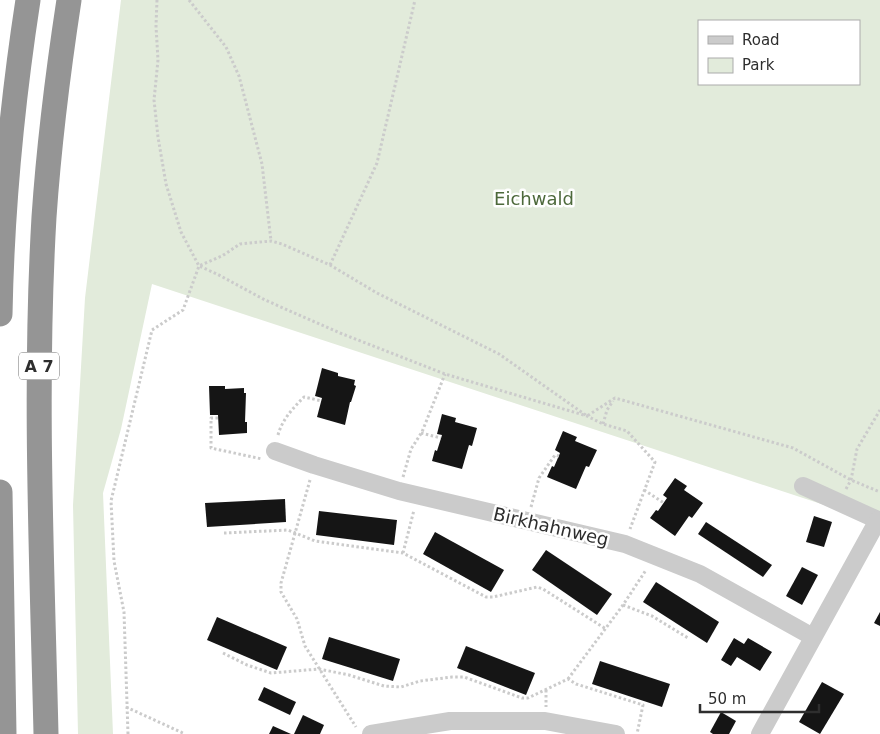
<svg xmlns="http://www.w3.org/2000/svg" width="880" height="734" viewBox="0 0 880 734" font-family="'DejaVu Sans',sans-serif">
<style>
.green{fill:#e2ebdb;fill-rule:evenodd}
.building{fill:#151515}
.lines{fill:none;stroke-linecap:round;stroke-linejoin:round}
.path{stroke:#cbcbcb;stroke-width:3;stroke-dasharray:2.5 2.5;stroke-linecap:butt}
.minor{stroke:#cbcbcb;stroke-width:18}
.highway{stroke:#959595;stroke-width:25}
.labels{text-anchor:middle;stroke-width:5;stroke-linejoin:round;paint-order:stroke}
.shield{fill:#fff;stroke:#6d6d6d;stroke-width:1}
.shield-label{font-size:16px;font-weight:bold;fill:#2e2e2e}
.park-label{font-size:18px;fill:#4d693b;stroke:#fff}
.street-label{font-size:18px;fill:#2e2e2e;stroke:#fff}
</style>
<rect width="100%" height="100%" fill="#fff"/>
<!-- green -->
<path class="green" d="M121 0H880V526L870 520 152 284 121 429 103 493 113 734H78L73 505 85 298ZM699 21H859V84H699Z"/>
<!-- building -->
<g class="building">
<path d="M322 368 338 373V376L355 380 354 385 356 386 351 402H350L345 425 317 417 322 398 315 396Z"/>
<path d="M209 386H225V389L244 388V393H246L245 422H247V433L219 435 218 415H210Z"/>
<path d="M442 414 456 418 455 422 477 428 472 446 469 445 462 469 432 461 435 450 437 451 442 435 437 434Z"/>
<path d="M563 431 577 437 575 441 597 450 589 467 586 466 576 489 547 477 552 466 554 467 560 453 555 450Z"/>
<path d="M675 478 687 486 684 490 703 503 692 518 689 516 675 536 650 518 656 510 658 511 667 498 663 495Z"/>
<path d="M285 499 286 522 207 527 205 503Z"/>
<path d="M319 511 397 520 394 545 316 535Z"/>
<path d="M814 516 832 522 824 547 806 542Z"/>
<path d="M706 522 772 565 763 577 698 534Z"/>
<path d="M435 532 504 570 491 592 423 554Z"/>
<path d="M546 550 612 594 597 615 532 570Z"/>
<path d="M802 567 818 575 802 605 786 596Z"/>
<path d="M656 582 719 622 707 643 643 602Z"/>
<path d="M880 612V626L874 623Z"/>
<path d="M217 617 287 647 277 670 207 640Z"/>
<path d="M329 637 400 659 393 681 322 659Z"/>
<path d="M734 638 744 644 748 638 772 652 760 671 737 657 731 666 721 660Z"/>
<path d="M466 646 535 673 526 695 457 668Z"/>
<path d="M600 661 670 684 662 707 592 684Z"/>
<path d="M822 682 844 694 820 734 799 722Z"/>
<path d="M264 687 296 702 290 715 258 700Z"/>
<path d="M721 712 736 721 729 734H713L710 732Z"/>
<path d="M303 715 324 725 320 734H294Z"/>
<path d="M273 726 291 734H269Z"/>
</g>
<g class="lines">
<!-- path -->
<g class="path">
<path d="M157 0 156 26 158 60 154 100 158 137 166 184 181 232 199 266 217 274 265 300 340 333 445 374 587 416 603 424 627 431 655 462 630 529"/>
<path d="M189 0 226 47 239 76 262 164 271 241"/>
<path d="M330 265 377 163 415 0"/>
<path d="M218 418H211V448L262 459"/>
<path d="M603 424 607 410 613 401"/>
<path d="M421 433 441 438"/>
<path d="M278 435C282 420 293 408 304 397L322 401"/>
<path d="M403 477 411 449 422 432 445 374"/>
<path d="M310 480 281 583V592L297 619 305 646 356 727"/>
<path d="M846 489 851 480 857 449 880 410"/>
<path d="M644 490 664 503"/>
<path d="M531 507 539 478 555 455 559 456"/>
<path d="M224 533 288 530 315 541 403 553 486 597H493L537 587 543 589 606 629"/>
<path d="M403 553 414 510"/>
<path d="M623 605 652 616 688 638"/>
<path d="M223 653 247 665 271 673 319 669 349 675 384 686 401 687 420 681 452 677H464L522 698H528L568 679 576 684 643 705 637 734"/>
<path d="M568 679 623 605 646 570"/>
<path d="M546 690V707"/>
<path d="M126 707 185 734"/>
<path d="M128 734 124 612 114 561 111 501 152 330 183 310 199 266 222 256 240 244 271 241 282 244 330 265 377 293 499 354 587 416 615 398 793 448 851 480 880 492"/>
</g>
<!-- minor -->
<g class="minor">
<path d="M275 451 314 465 399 491 625 544 700 574 813 637"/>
<path d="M803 486 880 521"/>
<path d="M371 734 450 721H545L616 734"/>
<path d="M760 734 878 520"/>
</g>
<!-- highway -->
<g class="highway">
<path d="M0 314C2 209 12 104 28 0"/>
<path d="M0 492 4 734"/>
<path d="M46 734C42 562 34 389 44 217 49 144 58 72 69 0"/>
</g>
</g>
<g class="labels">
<!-- shield labels -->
<rect class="shield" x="19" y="352.5" width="40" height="27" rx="4"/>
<g class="shield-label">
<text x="39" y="372">A 7</text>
</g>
<!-- park labels -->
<g class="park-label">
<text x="534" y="205">Eichwald</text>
</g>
<!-- street labels -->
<g class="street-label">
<text transform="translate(551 527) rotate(13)" y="6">Birkhahnweg</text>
</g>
</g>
<!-- legend -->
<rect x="698" y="20" width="162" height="65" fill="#ffffff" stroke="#ababab"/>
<rect x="708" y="36" width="25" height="8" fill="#cbcbcb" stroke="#ababab"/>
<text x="742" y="45" font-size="15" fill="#2e2e2e">Road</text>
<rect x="708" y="58" width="25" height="15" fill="#e2ebdb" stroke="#ababab"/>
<text x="742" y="70" font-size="15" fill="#2e2e2e">Park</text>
<!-- scale -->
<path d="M700 704v8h119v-8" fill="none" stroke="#2e2e2e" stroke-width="2.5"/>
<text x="708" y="704" font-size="15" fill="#2e2e2e" stroke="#ffffff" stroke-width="4" paint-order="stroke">50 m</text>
</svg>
